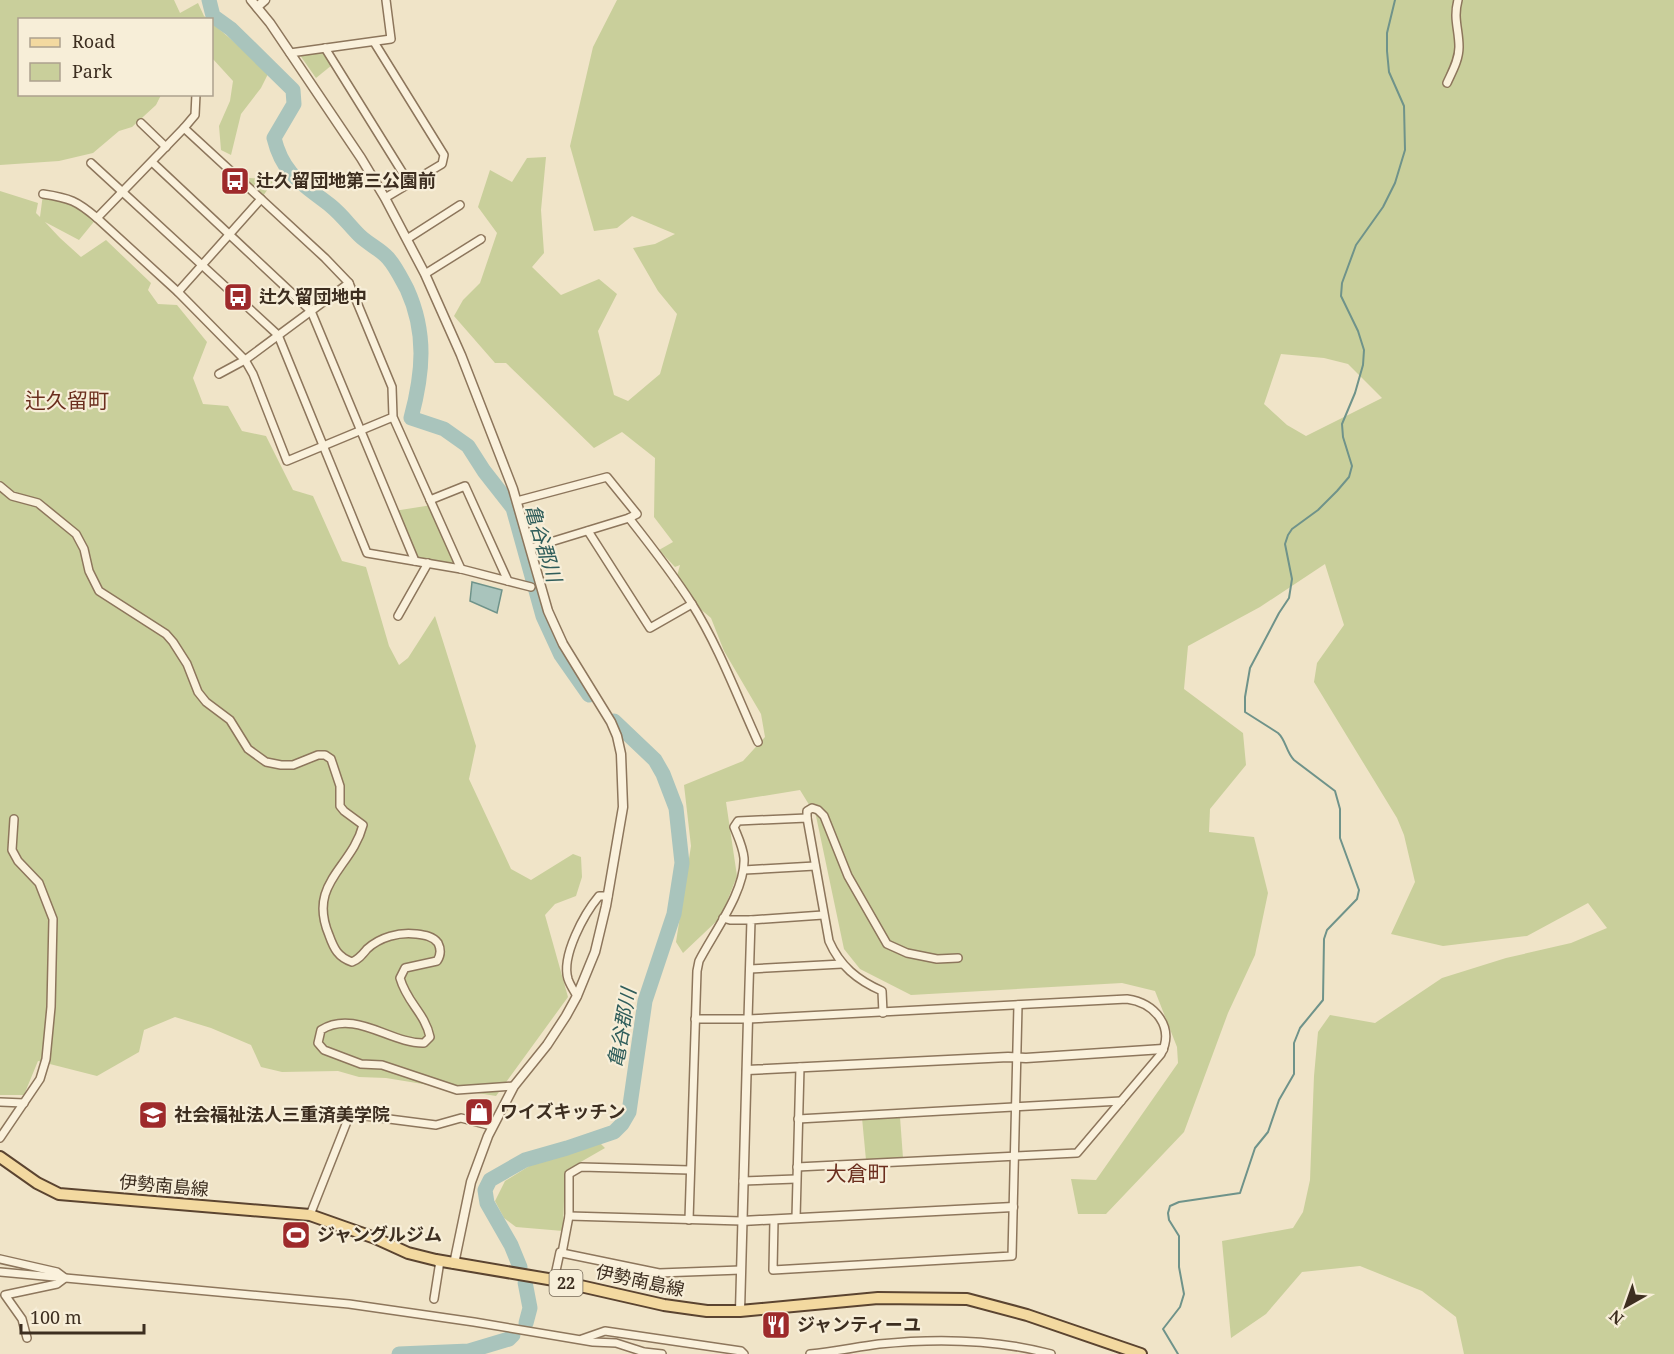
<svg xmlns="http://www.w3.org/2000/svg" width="1674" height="1354" viewBox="0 0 1674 1354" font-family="'Noto Serif','Noto Sans JP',serif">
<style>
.green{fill:#c9cf9b;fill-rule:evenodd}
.water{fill:#a9c4bc;stroke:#6f938a;stroke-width:1.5}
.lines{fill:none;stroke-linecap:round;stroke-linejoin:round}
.stream{stroke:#6f938a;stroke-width:2}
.river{stroke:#a9c4bc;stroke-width:15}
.minor-casing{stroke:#8d765c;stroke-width:10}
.tertiary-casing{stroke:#8d765c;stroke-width:11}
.primary-casing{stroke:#5b4430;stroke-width:14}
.minor{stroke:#faf1dc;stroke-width:7}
.tertiary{stroke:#faf1dc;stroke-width:8}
.primary{stroke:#f3d9a0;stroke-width:10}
.labels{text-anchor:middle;stroke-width:4.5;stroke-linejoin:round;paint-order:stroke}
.shield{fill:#f7eed8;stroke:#756857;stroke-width:1.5}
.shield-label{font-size:16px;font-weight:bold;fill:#3d2e20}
.poi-label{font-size:18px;font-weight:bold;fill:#3d2e20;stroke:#f7eed8;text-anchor:start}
.street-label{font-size:18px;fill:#3d2e20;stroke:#f7eed8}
.water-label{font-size:20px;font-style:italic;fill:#2f5d5a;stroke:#f7eed8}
.quarter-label{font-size:21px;fill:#6b2e1e;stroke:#f7eed8}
</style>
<rect width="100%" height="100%" fill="#f0e4c8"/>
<!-- green -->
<g class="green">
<path d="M0 0H174L180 13 198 3 204 16 208 19 20 20V94L161 95 156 105 132 127 119 131 93 153 59 161 0 165Z"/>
<path d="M617 0H1674V1354H1464L1456 1317 1422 1291 1360 1266 1302 1272 1266 1314 1231 1338 1222 1241 1293 1228 1303 1212 1310 1180 1314 1076 1318 1032 1330 1015 1375 1023 1442 978 1506 958 1571 943 1607 928 1588 903 1527 936 1443 946 1391 934 1415 882 1404 835 1397 818 1314 682 1317 663 1344 625 1325 564 1260 607 1188 646 1184 689 1243 733 1246 765 1210 809 1209 832 1254 837 1268 893 1255 955 1228 1013 1184 1132 1106 1214H1078L1071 1179 1096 1180 1178 1063 1177 1047 1155 991 1122 983 911 995 860 969 844 949 816 816 800 790 726 802 737 876 721 917 683 953 676 942 691 846 684 785 743 761 765 737 761 714 724 651 711 618 674 587 680 565 675 567 659 550 673 542 654 517 655 458 622 432 594 448 506 363H495L454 316 463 300 480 283 497 233 478 207 490 170 512 182 527 158 546 157 541 210 544 253 532 267 561 295 599 279 617 294 598 331 614 395 628 401 660 374 677 314 658 291 633 248 655 244 675 234 632 216 617 228 594 231 570 146 593 47ZM1281 354 1324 358 1348 364 1382 398 1306 436 1287 425 1264 404Z"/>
<path d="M212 23 269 72 261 88 241 114 231 155 221 150 219 126 230 101 233 81 212 58Z"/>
<path d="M297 51H321L332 65 316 78Z"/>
<path d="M237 177 274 180 261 199Z"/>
<path d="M0 191 38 203 36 213 40 217 43 194 73 200 97 218 79 240 45 222 60 238 81 257 106 240 151 283 148 290 158 304 177 305 207 342 193 378 203 404 228 406 242 431 266 436 293 490 313 496 342 561 366 567 389 646 399 665 408 658 435 616 476 746 469 779 511 869 531 880 573 854 581 857 582 877 576 896 555 904 545 915 568 997 496 1096 386 1078 359 1077 338 1071 282 1072 261 1067 251 1045 211 1028 175 1017 144 1030 139 1052 97 1076 38 1061 24 1095H0Z"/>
<path d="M432 505 461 569 415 561 394 511Z"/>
<path d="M900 1117 903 1158 866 1160 862 1118Z"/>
<path d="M598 1141 605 1148 565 1171 563 1231 516 1227 504 1218 495 1201 505 1181 539 1160Z"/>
</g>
<!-- water -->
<path class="water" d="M472 582 502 590 497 613 470 601Z"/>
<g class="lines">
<!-- stream -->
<path class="stream" d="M1178 1354 1163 1329 1180 1307 1184 1294 1179 1267V1236L1169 1220 1168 1213 1170 1206 1179 1202 1240 1193 1255 1148 1268 1132 1279 1100 1294 1074V1043L1300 1028 1323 1000 1324 939 1327 930 1357 899 1359 890 1340 838V809L1335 791 1294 760C1286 752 1286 740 1278 733L1245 712V697L1250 668 1279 613 1289 598 1292 579 1285 544 1288 535 1292 529 1318 510 1337 491 1349 477 1352 466 1343 437 1342 424 1355 393 1363 365 1364 350 1358 331 1341 296 1342 283 1356 245 1383 207 1395 183 1405 150 1404 106 1389 72 1387 51V33L1395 0"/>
<!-- river -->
<g class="river">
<path d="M209 0 213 16 231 29 293 90 294 104 274 138C283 175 303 184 331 206 342 215 349 225 359 235 368 244 380 249 388 258 396 267 401 278 407 289 427 333 423 373 411 418L444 429 468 446 484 471 513 508 543 616 561 655 589 695"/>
<path d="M520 1267 511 1245 487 1203 485 1190 490 1180 525 1160 567 1148 614 1132 622 1124 629 1112 645 1001 674 914 682 863 676 808 663 774 655 760 614 721"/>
<path d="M525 1282 530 1308 526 1323"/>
<path d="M399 1354 469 1351 509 1339 513 1335"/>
</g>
<!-- minor casing -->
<g class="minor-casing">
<g id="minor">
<path d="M374 42 444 155 442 164 385 198"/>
<path d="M325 48 409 183"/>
<path d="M290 53 391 39 386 0"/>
<path d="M1447 83C1452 72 1459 60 1459 47 1459 29 1453 19 1458 0"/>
<path d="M141 123 166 147"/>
<path d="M184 128 195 115 196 94"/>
<path d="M152 162 311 311 415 561"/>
<path d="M91 163 278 335 367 553 461 569 531 587"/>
<path d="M43 194C70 198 77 201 97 218"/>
<path d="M407 239 460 205"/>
<path d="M425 274 481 239"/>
<path d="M178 292 261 199"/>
<path d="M219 374 245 360 349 283"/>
<path d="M393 417 287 461 253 374 245 360 178 292 97 218 184 128 325 258 349 283 392 387 393 417 461 569"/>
<path d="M0 486 12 496 38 503 76 534 84 549 89 571 99 591 166 634 173 642 187 664 198 692 206 702 230 720 248 749 266 762 281 765H293L318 755H325L331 759 340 786V806L344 811 363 825C352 868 307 883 329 935 334 949 338 957 352 962 359 959 362 955 367 949 380 937 399 932 416 934 424 935 433 936 438 943 441 949 441 955 437 961L405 968 400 978C407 1003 425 1013 430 1037L424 1043C391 1044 355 1009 321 1030L318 1043 324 1050 361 1064 382 1065 457 1090 514 1086"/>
<path d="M430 500 465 486 508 581"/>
<path d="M517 501 607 477 637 514 629 518"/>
<path d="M588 531 650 628 692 604"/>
<path d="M531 548 629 518C651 546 673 574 692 604 719 647 737 696 758 742"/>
<path d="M398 616 428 563"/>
<path d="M807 818V811L812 808 818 810 824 816 848 876 887 944 907 953 937 959 958 958"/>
<path d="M744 870 815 866"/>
<path d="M723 918 730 920H751"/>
<path d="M750 969 842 964"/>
<path d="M577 996C574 991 570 985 568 979 561 956 584 914 599 896H608"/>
<path d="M695 1019H748L1127 999C1155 1003 1175 1027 1161 1054L1077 1153 797 1167"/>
<path d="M748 1019 751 920 823 915"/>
<path d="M0 1102 24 1103"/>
<path d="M798 1119 1121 1101"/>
<path d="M0 1138 40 1079 46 1059 51 1007 53 919 39 883 18 861 12 850 14 819"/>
<path d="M743 1181 796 1179"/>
<path d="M310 1215 350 1114 436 1125 461 1118 492 1126"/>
<path d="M569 1216 742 1221"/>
<path d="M796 1218 800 1067"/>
<path d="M689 1220 697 971 699 961C714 932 746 890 744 858 743 847 738 837 734 827L738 821 807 818 829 941C840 966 857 980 882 991L883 1013"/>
<path d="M774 1220 773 1270 1012 1256 1018 1005"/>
<path d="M562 1253 659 1273 741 1270"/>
<path d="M0 1259 57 1272 65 1278 57 1284 5 1295 22 1319 27 1338"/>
<path d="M0 1272 349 1304 474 1322 593 1342 616 1343 644 1352 662 1354"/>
<path d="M554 1280 560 1252 562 1253 569 1216V1174L581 1167 690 1170"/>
<path d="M434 1299 440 1261"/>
<path d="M582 1339 605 1331 741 1351 744 1354"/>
<path d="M810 1354C833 1352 856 1347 879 1344 937 1338 995 1339 1051 1354"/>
</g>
</g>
<!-- tertiary casing -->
<g class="tertiary-casing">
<g id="tertiary">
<path d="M251 0 270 23 361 158 385 198 425 274 461 355 513 489 548 611 563 644 611 722 617 736 621 754 623 807 606 906 595 952 577 996 566 1016 547 1045 514 1086 488 1136 471 1182 454 1264"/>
<path d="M257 7 265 0"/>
<path d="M747 1070 1008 1057 1026 1058 1163 1049"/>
<path d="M742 1221 1013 1207"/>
<path d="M740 1311 748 1019"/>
</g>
</g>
<!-- primary casing -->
<g class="primary-casing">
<path id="primary" d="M0 1157 37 1183 59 1194 310 1215 375 1238 408 1253 436 1260 554 1280 664 1305 707 1311H740L878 1298 967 1299 1027 1315 1141 1354"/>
</g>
<!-- minor -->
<use href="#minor" class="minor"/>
<!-- tertiary -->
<use href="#tertiary" class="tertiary"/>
<!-- primary -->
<use href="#primary" class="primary"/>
</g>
<!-- icons -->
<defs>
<g id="bus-square" transform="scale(1.5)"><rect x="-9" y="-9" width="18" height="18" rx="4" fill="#9e2a2b" stroke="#f7eed8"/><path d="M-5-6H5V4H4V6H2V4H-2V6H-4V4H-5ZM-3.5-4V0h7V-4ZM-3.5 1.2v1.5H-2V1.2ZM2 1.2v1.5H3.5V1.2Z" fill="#fff"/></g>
<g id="shop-square" transform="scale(1.5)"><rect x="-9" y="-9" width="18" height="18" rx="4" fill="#9e2a2b" stroke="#f7eed8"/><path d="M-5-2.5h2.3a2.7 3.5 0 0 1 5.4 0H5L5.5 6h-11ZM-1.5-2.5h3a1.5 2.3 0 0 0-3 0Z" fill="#fff"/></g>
<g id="school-square" transform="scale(1.5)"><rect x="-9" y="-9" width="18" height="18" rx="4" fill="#9e2a2b" stroke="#f7eed8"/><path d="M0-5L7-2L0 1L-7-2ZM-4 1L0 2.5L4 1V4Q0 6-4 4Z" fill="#fff"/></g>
<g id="stadium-square" transform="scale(1.5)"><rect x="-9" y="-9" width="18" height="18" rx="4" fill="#9e2a2b" stroke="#f7eed8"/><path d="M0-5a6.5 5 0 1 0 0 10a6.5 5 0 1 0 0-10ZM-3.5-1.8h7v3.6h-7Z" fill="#fff"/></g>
<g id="restaurant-square" transform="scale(1.5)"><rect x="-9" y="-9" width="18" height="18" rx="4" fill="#9e2a2b" stroke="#f7eed8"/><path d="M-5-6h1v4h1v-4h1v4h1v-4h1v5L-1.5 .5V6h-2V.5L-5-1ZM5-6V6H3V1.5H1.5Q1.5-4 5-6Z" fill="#fff"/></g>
</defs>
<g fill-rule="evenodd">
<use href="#bus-square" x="235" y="181"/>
<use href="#bus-square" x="238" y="297"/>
<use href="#shop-square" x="479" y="1112"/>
<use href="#school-square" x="153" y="1115"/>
<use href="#stadium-square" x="296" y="1235"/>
<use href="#restaurant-square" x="776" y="1325"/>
</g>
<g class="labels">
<!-- shield labels -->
<rect class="shield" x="549.5" y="1270" width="33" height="26" rx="4.5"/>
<g class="shield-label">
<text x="566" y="1289">22</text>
</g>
<!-- poi labels -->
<g class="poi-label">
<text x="256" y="187">辻久留団地第三公園前</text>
<text x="259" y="303">辻久留団地中</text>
<text x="500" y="1118">ワイズキッチン</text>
<text x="174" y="1121">社会福祉法人三重済美学院</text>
<text x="317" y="1241">ジャングルジム</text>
<text x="797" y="1331">ジャンティーユ</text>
</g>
<!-- street labels -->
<g class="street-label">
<text transform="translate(164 1186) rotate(5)" y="6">伊勢南島線</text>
<text transform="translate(640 1281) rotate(12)" y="6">伊勢南島線</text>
</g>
<!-- water labels -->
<g class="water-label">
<text transform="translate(543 543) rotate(73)" y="7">亀谷郡川</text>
<text transform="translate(622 1028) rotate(-80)" y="7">亀谷郡川</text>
</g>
<!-- quarter labels -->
<g class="quarter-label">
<text x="67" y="408">辻久留町</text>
<text x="857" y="1181">大倉町</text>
</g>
</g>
<!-- legend -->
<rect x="18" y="18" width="195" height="78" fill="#f7eed8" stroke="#ada18e" stroke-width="1.5"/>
<rect x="30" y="38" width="30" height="9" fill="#f3d9a0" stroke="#ada18e" stroke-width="1.5"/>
<text x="72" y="48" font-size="18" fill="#3d2e20">Road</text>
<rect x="30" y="63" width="30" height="18" fill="#c9cf9b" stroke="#ada18e" stroke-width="1.5"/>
<text x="72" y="78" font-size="18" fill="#3d2e20">Park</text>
<!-- north arrow -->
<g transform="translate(1626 1306) rotate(220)" stroke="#f7eed8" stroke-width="4.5" paint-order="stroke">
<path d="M0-4.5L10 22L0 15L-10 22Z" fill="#3d2e20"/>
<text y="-9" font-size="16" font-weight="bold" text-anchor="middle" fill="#3d2e20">N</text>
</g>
<!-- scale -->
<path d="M21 1324v9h123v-9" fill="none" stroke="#3d2e20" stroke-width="3"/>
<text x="30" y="1324" font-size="18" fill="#3d2e20" stroke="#f7eed8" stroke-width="4.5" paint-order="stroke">100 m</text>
</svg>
